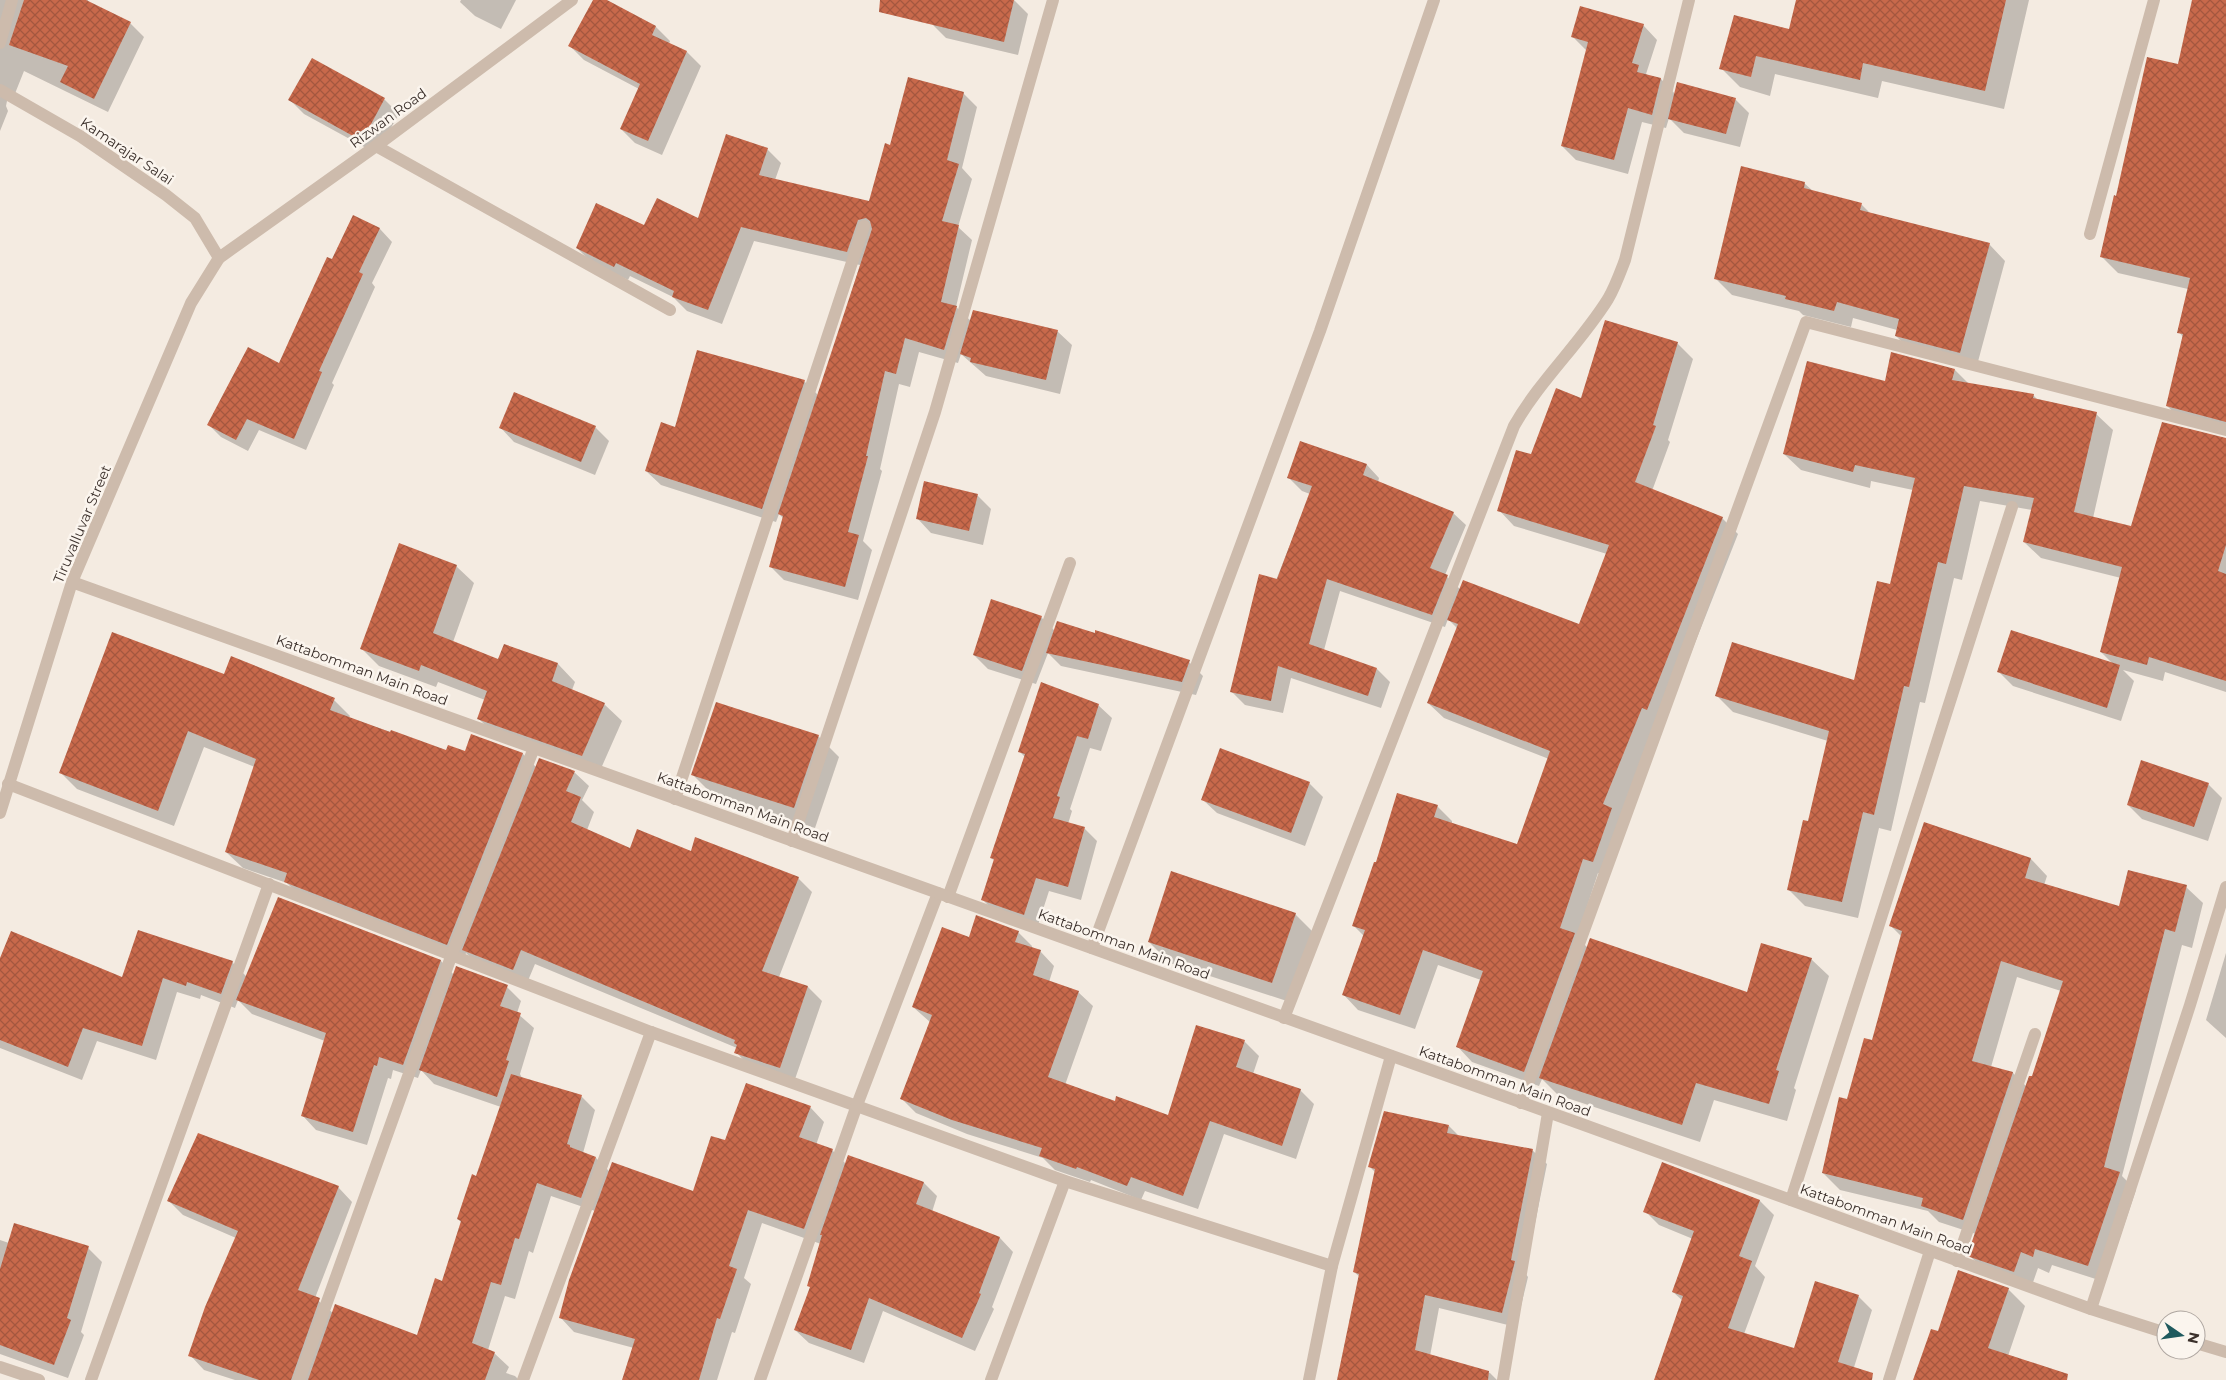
<svg xmlns="http://www.w3.org/2000/svg" width="2226" height="1380" viewBox="0 0 2226 1380" font-family="Montserrat,sans-serif">
<style>
.shadow{fill:#0003;fill-rule:evenodd}
.building{fill:url(#building-cross-hatch)}
.lines{fill:none;stroke-linecap:round;stroke-linejoin:round}
.minor{stroke:#cdbbac;stroke-width:12}
.tertiary{stroke:#cdbbac;stroke-width:12}
.labels{text-anchor:middle;stroke-width:5;stroke-linejoin:round;paint-order:stroke}
.street-label{font-size:14px;fill:#3b302b;stroke:#fbf5ee}
</style>
<defs>
<pattern id="building-cross-hatch" width="8" height="8" patternUnits="userSpaceOnUse" patternTransform="scale(1.25)"><rect width="8" height="8" fill="#c8694b"/><path d="M0 0l8 8M0 8l8-8" fill="none" stroke="#a4573f"/></pattern>
</defs>
<rect width="100%" height="100%" fill="#f4ebe1"/>
<!-- shadow -->
<g class="shadow">
<path d="M0 0H88V2L130 23 144 37 108 112 24 71 14 96 7 101 6 106 8 111 0 131Z"/>
<path d="M461 0H516L501 29 475 16 460 2Z"/>
<path d="M595 0H605L656 27 670 41 669 44 687 52 701 66 662 155 635 143 621 129 639 89 584 60 570 46Z"/>
<path d="M937 0H1014L1028 14 1018 55 946 38 932 24Z"/>
<path d="M1797 0H2029L2004 109 1882 81 1878 98 1775 74 1770 96 1740 87 1721 68 1790 31Z"/>
<path d="M2194 0H2226V433L2184 422 2167 406 2183 337 2179 332 2188 289 2118 273 2102 257 2117 197 2178 65Z"/>
<path d="M1643 25 1657 40 1646 74 1649 76 1661 79 1675 94 1735 99 1749 113 1740 147 1684 133 1669 118 1666 128 1642 122 1628 174 1576 160 1562 146 1587 51 1573 37Z"/>
<path d="M312 60 384 99 399 114 384 140 368 149 304 114 290 100Z"/>
<path d="M963 93 977 107 962 168 972 179 958 227 972 240 956 307 971 321 1057 331 1072 345 1060 394 986 376 961 354 958 363 919 352 910 387 899 384 880 469 882 471 863 541 872 550 858 600 784 580 770 566 783 518 779 514 776 522 661 485 646 471 676 429 804 381 819 396 860 265 754 241 722 324 687 311 673 297 630 276 628 280 591 262 577 248 645 226 699 220 767 149 781 163 775 180 869 202 891 146Z"/>
<path d="M1804 183 1814 192 1861 204 1871 214 1989 244 2005 261 1976 369 1912 352 1896 336 1897 330 1853 318 1851 327 1803 315 1799 311 1732 295 1715 278Z"/>
<path d="M354 217 380 229 392 242 372 283 375 287 332 383 334 385 306 450 259 430 248 451 221 437 209 425 280 365Z"/>
<path d="M1677 343 1693 359 1668 440 1670 442 1652 491 1722 518 1738 534 1663 724 1608 877 1598 873 1577 937 1588 948 1748 993 1811 959 1829 976 1794 1088 1796 1090 1787 1121 1714 1100 1700 1142 1558 1095 1542 1079 1539 1086 1472 1062 1457 1046 1481 980 1438 965 1415 1029 1358 1010 1343 994 1364 936 1353 925 1437 806 1452 821V824L1518 845 1549 759 1444 718 1428 703 1457 628 1448 619 1445 627 1340 591 1324 650 1377 669 1390 682 1381 708 1291 678 1283 713 1245 705 1232 692 1310 494 1302 491 1289 478 1367 465 1379 478 1378 482 1453 513 1466 525 1445 575 1461 590 1580 626 1607 554 1514 526 1499 510 1532 456 1581 399Z"/>
<path d="M1955 370 1969 384 2033 395 2038 400 2096 414 2113 430 2093 518 2132 528 2226 439V692L2165 672 2163 681 2123 670 2134 681 2121 721 2013 686 1999 672 2113 664 2101 652 2121 578 2041 558 2024 542 2032 510 1980 501 1962 580 1954 578 1925 703 1920 702 1891 831 1879 828 1858 918 1805 906 1788 889 1809 822 1828 741 1733 712 1717 696 1855 681 1891 585 1913 490 1871 481 1870 488 1801 470 1784 454 1885 383Z"/>
<path d="M500 427H595L609 441 595 475 514 442Z"/>
<path d="M977 495 991 509 983 545 931 533 917 518Z"/>
<path d="M456 566 474 583 453 642 499 661 558 664 575 682 572 690 604 704 622 721 599 773 496 736 478 718 485 700 438 682 436 687 379 666 362 649Z"/>
<path d="M1041 617 1055 631 1189 662 1203 676 1196 695 1061 666 1048 653 1036 684 988 669 974 655Z"/>
<path d="M224 676 334 700 350 716 349 718 447 751 466 753 472 736 523 754 536 767 539 760 574 772 589 786 582 800 594 812 587 830 630 849 691 852 798 878 812 892 779 977 808 987 822 1001 794 1082 750 1067 736 1052 737 1048 535 964 527 983 478 964 466 953 463 960 302 898 287 883 243 868 226 852 255 767 204 747 174 826 77 789 61 773Z"/>
<path d="M1098 705 1112 718 1101 751 1090 748 1070 809 1072 811 1068 824 1084 828 1097 841 1081 900 1049 891 1037 928 996 913 982 899 995 861 991 858 1025 757 1020 752Z"/>
<path d="M818 736 839 757 815 828 714 796 693 775Z"/>
<path d="M1309 783 1323 797 1305 846 1217 813 1202 799Z"/>
<path d="M2208 784 2222 798 2208 841 2142 819 2128 805Z"/>
<path d="M1925 824 2031 859 2047 876 2044 885 2120 908 2186 887 2203 903 2192 948 2182 945 2122 1176 2136 1190 2105 1282 2052 1265 2049 1273 2038 1268 2031 1288 1986 1272 1969 1255 1976 1234 1939 1222 1928 1211 1840 1190 1823 1173 1848 1100 1873 1042 1902 937 1891 926ZM2017 977 2061 991 2033 1078 2027 1087 2013 1073 1991 1067Z"/>
<path d="M1295 914 1316 935 1293 1003 1170 963 1149 942Z"/>
<path d="M1018 932 1032 946V949L1040 951 1054 966 1049 982 1078 992 1093 1006 1065 1085 1115 1102 1168 1117 1244 1041 1259 1056 1253 1074 1300 1090 1314 1104 1296 1159 1224 1134 1198 1209 1145 1191 1141 1200 1091 1180 1090 1182 1055 1170 1043 1158 967 1134 916 1113 902 1099 930 1022 913 1007 970 938Z"/>
<path d="M2226 953V1038L2206 1020Z"/>
<path d="M441 961 454 975 507 987 521 1001 517 1013 534 1028 520 1074 522 1078 581 1096 595 1110 583 1153 596 1158 610 1172 694 1193 726 1142 810 1107 824 1122 816 1145 832 1150 846 1164 849 1156 924 1183 937 1196 932 1212 1000 1238 1013 1252 992 1307 994 1309 975 1351 883 1311 864 1363 809 1343 795 1330 811 1288 808 1285 821 1244 762 1223 744 1278 751 1284 735 1333 732 1332 717 1380H624L634 1348 574 1332 560 1317 595 1211 551 1196 533 1253 529 1251 515 1299 505 1296 488 1350 494 1353 509 1367 506 1373 515 1376 519 1380H235L204 1370 190 1355 236 1238 183 1215 169 1201 338 1187 352 1202 315 1298 333 1313 418 1336 443 1282 462 1223 458 1219 477 1177 501 1107 434 1084 421 1070 418 1078 393 1070 391 1079 388 1078 367 1145 316 1130 302 1115 325 1041 252 1014 238 1000 235 1008 201 995 200 999 177 992 156 1060 97 1041 82 1080 0 1048V962L123 979 232 962 247 977Z"/>
<path d="M1449 1126 1459 1136 1532 1150 1547 1164 1525 1273 1528 1277 1516 1327 1439 1308 1430 1356 1490 1373 1497 1380H1338L1360 1277 1354 1272 1376 1173 1370 1167Z"/>
<path d="M1760 1201 1774 1215 1755 1266 1765 1277 1744 1334 1795 1350 1858 1296 1872 1310 1850 1380H1656L1683 1301 1673 1292 1693 1239 1659 1225 1645 1211Z"/>
<path d="M0 1240 9 1243 88 1248 102 1262 81 1332 84 1335 68 1378 0 1354Z"/>
<path d="M2008 1289 2025 1306 2008 1356 2030 1380H1914L1938 1333Z"/>
</g>
<!-- building -->
<g class="building">
<path d="M24 0H86L131 22 94 99 60 82 68 66 9 45Z"/>
<path d="M593 0H607L656 26 652 35 687 51 648 141 620 129 640 84 568 46Z"/>
<path d="M880 0H1014L1004 42 879 12Z"/>
<path d="M1796 0H2006L1985 91 1863 63 1860 80 1756 56 1751 77 1719 69 1734 15 1789 29Z"/>
<path d="M2192 0H2226V422L2166 406 2183 334 2177 333 2190 278 2100 257 2114 195 2116 196 2147 57 2178 64Z"/>
<path d="M1580 6 1644 24 1632 63 1639 65 1637 72 1661 78 1652 115 1628 108 1614 160 1561 146 1588 42 1571 37Z"/>
<path d="M312 58 385 98 370 126 353 136 288 100Z"/>
<path d="M908 77 964 92 947 160 959 164 942 221 959 225 941 302 957 306 944 350 905 338 896 374 885 371 866 456H868L848 532 859 535 845 587 769 567 783 516 778 514 872 229 870 221 866 218 858 220 847 252 741 227 708 310 672 297 674 291 616 263 614 267 576 248 596 203 644 225 657 198 698 218 726 134 768 148 759 175 869 201 885 143 890 145Z"/>
<path d="M1677 82 1736 98 1726 134 1668 119Z"/>
<path d="M1741 166 1805 182 1804 188 1862 203 1860 210 1990 243 1960 353 1895 336 1899 319 1837 302 1834 311 1785 299 1786 296 1714 279Z"/>
<path d="M353 215 380 228 359 272 363 274 319 371 322 372 294 439 247 419 236 440 207 425 248 347 279 363 327 257 332 259Z"/>
<path d="M973 310 1058 330 1046 380 970 362 971 358 960 354Z"/>
<path d="M1605 320 1678 342 1653 425 1656 426 1635 482 1723 517 1647 710 1642 708 1603 804 1612 808 1593 862 1583 859 1560 928 1575 933 1524 1072 1456 1047 1483 971 1423 950 1400 1015 1342 995 1365 930 1352 926 1374 862H1376L1397 793 1438 805 1434 817 1517 844 1550 751 1427 703 1458 624 1447 620 1463 580 1579 624 1609 545 1497 511 1516 450 1531 454 1556 388 1581 398Z"/>
<path d="M697 350 805 380 762 509 645 471 661 422 675 427Z"/>
<path d="M1891 352 1955 369 1952 380 2034 394 2033 398 2097 412 2074 512 2131 526 2162 422 2226 438V545L2218 571 2226 574V681L2149 657 2147 665 2100 652 2122 567 2023 542 2034 498 1964 486 1946 564 1938 562 1909 687 1904 686 1874 815 1863 812 1842 902 1787 890 1803 820 1808 821 1829 731 1715 696 1732 642 1854 680 1877 581 1890 584 1915 478 1855 465 1853 472 1783 454 1807 361 1885 381Z"/>
<path d="M514 392 596 426 581 462 499 428Z"/>
<path d="M1300 441 1367 464 1363 475 1454 512 1430 568 1448 575 1432 615 1327 579 1309 644 1377 668 1368 696 1278 666 1271 701 1230 692 1259 574 1277 579 1312 486 1287 478Z"/>
<path d="M924 481 978 494 969 531 916 519Z"/>
<path d="M399 543 457 565 433 633 498 659 504 644 558 663 552 681 605 703 582 756 477 719 487 691 421 665 419 671 360 649Z"/>
<path d="M991 599 1042 616 1022 671 973 655Z"/>
<path d="M1057 621 1095 633V630L1190 660 1182 682 1046 653Z"/>
<path d="M2011 630 2120 665 2107 708 1997 672Z"/>
<path d="M112 632 224 674 231 656 335 698 330 710 390 732 391 730 446 750 448 745 465 751 471 734 523 753 447 945 284 882 287 873 225 852 256 759 188 731 158 811 59 773Z"/>
<path d="M1041 682 1099 704 1088 739 1077 736 1057 796 1060 797 1053 818 1085 827 1068 887 1036 878 1024 915 981 900 994 859 990 858 1025 754 1018 752Z"/>
<path d="M716 702 819 735 794 808 691 775Z"/>
<path d="M1220 748 1310 782 1291 833 1201 800Z"/>
<path d="M539 758 575 771 566 791 581 797 571 822 630 848 637 829 691 851 695 837 799 877 762 971 808 986 780 1068 734 1053 737 1045 734 1043 735 1040 521 950 513 970 462 950Z"/>
<path d="M2141 760 2209 783 2194 827 2127 805Z"/>
<path d="M1924 822 2031 858 2025 878 2119 906 2128 870 2187 885 2175 932 2165 929 2104 1167 2120 1172 2088 1266 2035 1249 2033 1257 2021 1252 2014 1272 1967 1256 2029 1076H2032L2063 981 2001 961 1972 1061 2013 1072 1963 1220 1921 1206 1923 1198 1822 1173 1839 1097 1847 1099 1864 1038 1872 1040 1902 931 1889 926Z"/>
<path d="M1171 871 1296 913 1272 983 1148 942Z"/>
<path d="M278 897 441 960 403 1065 379 1057 377 1066 374 1065 353 1132 301 1116 326 1033 236 1000Z"/>
<path d="M976 915 1019 931 1015 942 1041 950 1033 975 1079 991 1048 1077 1115 1101 1116 1096 1168 1115 1196 1025 1245 1040 1236 1067 1301 1089 1282 1146 1210 1121 1183 1196 1131 1177 1127 1186 1077 1167 1076 1169 1039 1156 1042 1148 952 1120 900 1099 932 1015 912 1007 942 927 969 937Z"/>
<path d="M138 930 233 961 221 994 187 982 186 986 163 978 142 1046 83 1028 68 1067 0 1040V958L11 931 122 977Z"/>
<path d="M1590 938 1747 992 1761 943 1812 958 1776 1070 1779 1071 1769 1104 1696 1083 1682 1125 1539 1078Z"/>
<path d="M456 966 508 985 500 1006 521 1013 506 1060 509 1061 497 1097 419 1070Z"/>
<path d="M511 1074 582 1095 567 1144 570 1145V1147L596 1157 581 1198 537 1183 519 1239 515 1238 501 1285 491 1282 472 1343 495 1352 485 1380H308L335 1304 417 1335 435 1278 442 1281 461 1221 457 1219 472 1174 476 1176Z"/>
<path d="M746 1083 811 1106 799 1137 833 1149 804 1229 748 1210 729 1266 737 1269 720 1319 717 1318 699 1380H622L635 1339 559 1318 569 1280 612 1162 693 1191 711 1136 725 1140Z"/>
<path d="M1384 1111 1449 1125 1447 1133 1533 1149 1511 1260 1515 1261 1502 1313 1425 1295 1415 1350 1489 1371 1488 1380H1337L1359 1274 1353 1272 1375 1169 1368 1167Z"/>
<path d="M198 1133 339 1186 298 1290 320 1298 291 1380H259L188 1356 205 1307 238 1231 167 1201Z"/>
<path d="M848 1155 924 1182 916 1204 1000 1237 979 1293 981 1294 962 1338 869 1298 851 1350 794 1330 810 1287 807 1286 822 1235H820Z"/>
<path d="M1662 1162 1760 1200 1739 1256 1752 1261 1728 1328 1794 1348 1815 1281 1859 1295 1838 1362 1873 1373 1872 1380H1654L1683 1296 1672 1292 1694 1231 1643 1212Z"/>
<path d="M14 1223 89 1246 67 1318 71 1320 54 1365 0 1345V1269Z"/>
<path d="M1958 1270 2009 1288 1988 1348 2068 1374 2067 1380H1913L1931 1329 1938 1331Z"/>
</g>
<g class="lines">
<!-- minor -->
<g class="minor">
<path d="M0 43 12 0"/>
<path d="M376 146 670 310"/>
<path d="M2090 234 2154 0"/>
<path d="M8 784 651 1032 1065 1181 1332 1266 1391 1056"/>
<path d="M675 799 864 226"/>
<path d="M792 841 935 412 1053 0"/>
<path d="M948 897 1070 563"/>
<path d="M1092 948 1320 331 1434 0"/>
<path d="M1284 1018 1514 426C1540 380 1580 344 1608 299 1615 287 1620 273 1625 260L1689 0"/>
<path d="M1521 1103 1806 322 2226 430"/>
<path d="M1791 1200 2012 507"/>
<path d="M1957 1261 2035 1034"/>
<path d="M2091 1309 2190 1005 2226 887"/>
<path d="M0 1367 39 1380"/>
<path d="M91 1380 269 884"/>
<path d="M299 1380 452 954 534 748"/>
<path d="M523 1380 651 1032"/>
<path d="M760 1380 857 1105 938 893"/>
<path d="M991 1380 1065 1181"/>
<path d="M1309 1380 1332 1266"/>
<path d="M1503 1380 1548 1113"/>
<path d="M1889 1380 1930 1251"/>
</g>
<!-- tertiary -->
<g class="tertiary">
<path d="M0 90 80 136 166 195 195 218 219 258"/>
<path d="M72 582 1587 1126 2091 1309 2166 1333"/>
<path d="M0 813 72 582 191 303 219 258 376 146 572 0"/>
<path d="M2196 1343 2226 1352"/>
</g>
</g>
<g class="labels">
<!-- street labels -->
<g class="street-label">
<text transform="translate(388 118) rotate(-36)" y="5">Rizwan Road</text>
<text transform="translate(127 151) rotate(34)" y="5">Kamarajar Salai</text>
<text transform="translate(82 524) rotate(-67)" y="5">Tiruvalluvar Street</text>
<text transform="translate(362 670) rotate(20)" y="5">Kattabomman Main Road</text>
<text transform="translate(743 807) rotate(20)" y="5">Kattabomman Main Road</text>
<text transform="translate(1124 944) rotate(20)" y="5">Kattabomman Main Road</text>
<text transform="translate(1505 1081) rotate(20)" y="5">Kattabomman Main Road</text>
<text transform="translate(1886 1219) rotate(20)" y="5">Kattabomman Main Road</text>
</g>
</g>
<!-- north arrow -->
<g transform="translate(2181 1335) rotate(103)"><circle r="24" fill="#fbf5ee" stroke="#aea6a0"/>
<path d="M0-4L9 19L0 12L-9 19Z" fill="#1f5a5e"/>
<text y="-8" font-size="14" font-weight="bold" text-anchor="middle" fill="#3b302b">N</text>
</g>
</svg>
